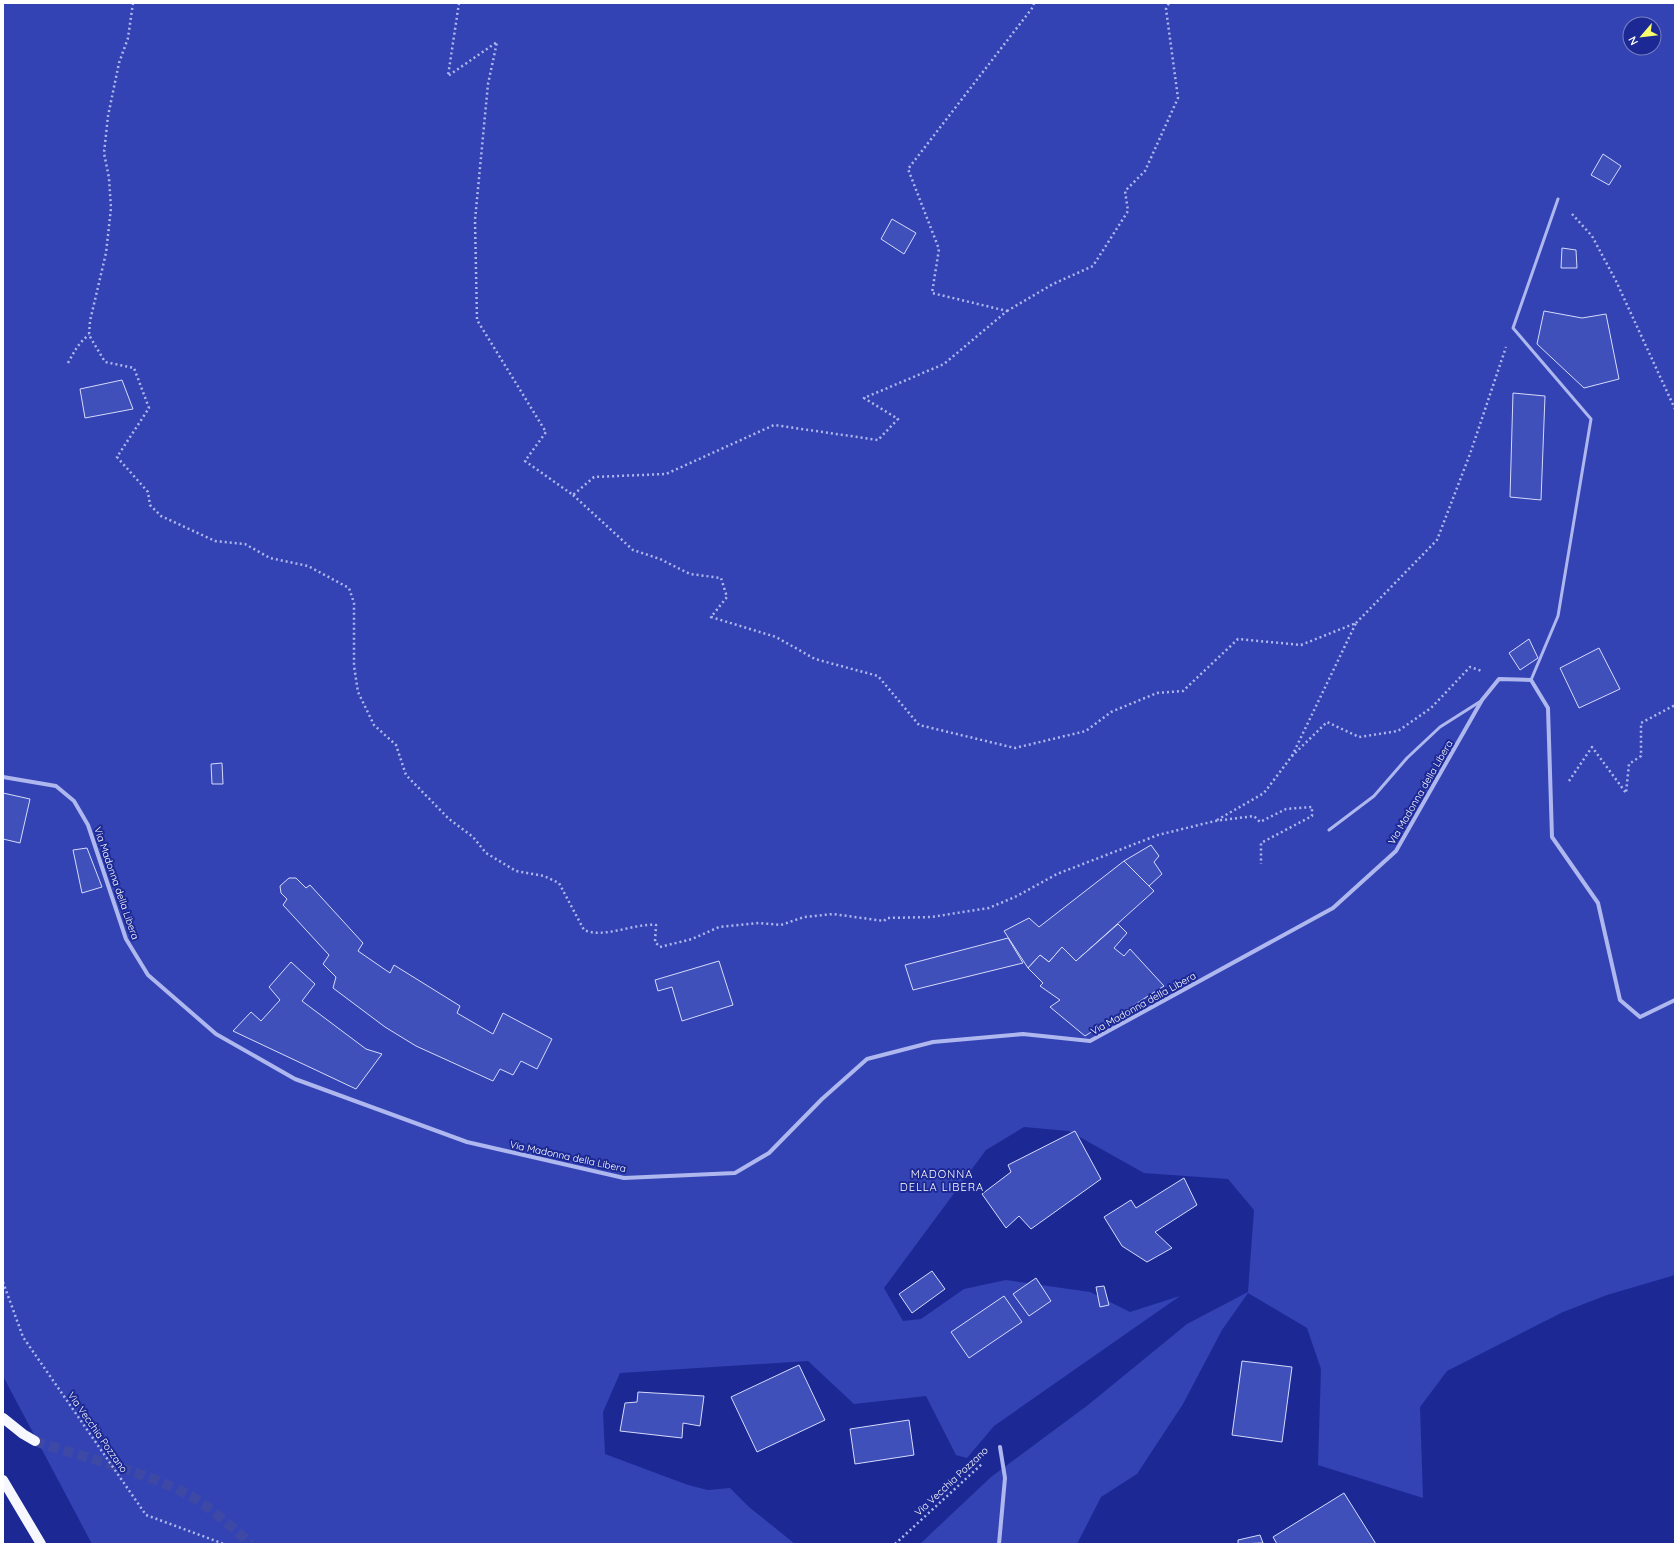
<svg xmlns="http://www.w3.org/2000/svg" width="1678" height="1547" viewBox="0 0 1678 1547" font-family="Quicksand,sans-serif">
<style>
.green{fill:#3343b4;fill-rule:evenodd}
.building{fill:#4050ba;stroke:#d5dafb}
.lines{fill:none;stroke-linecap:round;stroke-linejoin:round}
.primary-tunnel{stroke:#3e49a5;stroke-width:10;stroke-dasharray:10 5;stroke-linecap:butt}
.path{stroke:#afb7ef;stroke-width:2.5;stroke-dasharray:2 3;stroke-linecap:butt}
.service{stroke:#afb7ef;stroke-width:3}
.minor{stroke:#afb7ef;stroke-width:4}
.primary{stroke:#f7f7ff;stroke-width:10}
.labels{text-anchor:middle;stroke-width:4;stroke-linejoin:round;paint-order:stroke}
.street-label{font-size:10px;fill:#fff;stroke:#1c2995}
.neighbourhood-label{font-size:11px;letter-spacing:1px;fill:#fff;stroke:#1c2995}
</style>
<rect width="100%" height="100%" fill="#1c2995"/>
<!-- green -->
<path class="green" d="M3 3H1675V1275L1607 1295 1563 1312 1447 1371 1420 1407 1423 1498 1318 1465 1321 1369 1307 1328 1248 1293 1222 1330 1183 1404 1137 1474 1101 1497 1077 1544H920L991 1477 1088 1405 1187 1324 1248 1292 1254 1210 1228 1179 1144 1173 1069 1131 1024 1127 986 1150 884 1288 903 1321 921 1319 964 1289 1006 1280 1090 1292 1130 1312 1180 1296 994 1426 967 1458 956 1455 926 1396 854 1404 808 1361 620 1373 603 1412 605 1454 688 1485 708 1490 730 1488 749 1507 795 1544H92L3 1376ZM1630 24H1654V48H1630Z"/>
<!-- building -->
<g class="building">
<path d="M1603 154 1621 166 1609 185 1591 175Z"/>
<path d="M892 219 916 233 904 254 881 239Z"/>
<path d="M1562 248 1576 250 1577 268H1561Z"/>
<path d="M1544 311 1582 318 1606 314 1619 379 1584 388 1537 344Z"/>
<path d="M122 380 133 409 85 418 80 389Z"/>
<path d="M1513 393 1545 396 1541 500 1510 497Z"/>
<path d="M1529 639 1538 658 1520 670 1509 653Z"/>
<path d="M1599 648 1620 689 1579 708 1560 668Z"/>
<path d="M222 763 223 784H212L211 764Z"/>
<path d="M3 793 30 799 20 843 3 839Z"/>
<path d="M1151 845 1159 856 1154 862 1162 874 1149 886 1124 861Z"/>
<path d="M87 848 102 887 82 893 73 850Z"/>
<path d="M1124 861 1154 891 1076 961 1062 947 1049 962 1040 955 1028 968 1004 931 1029 918 1039 927Z"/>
<path d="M289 878H296L306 888 310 885 363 943 358 951 390 973 394 965 460 1006 457 1013 493 1034 503 1013 552 1039 537 1069 521 1061 513 1075 500 1069 493 1081 416 1046 385 1027 333 988 336 977 323 964 329 955 283 905 287 899 281 893 280 886Z"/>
<path d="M1118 924 1127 933 1114 948 1124 956 1130 949 1164 986 1085 1036 1050 1007 1060 1000 1040 986 1043 983 1028 968 1040 955 1049 962 1062 947 1076 961Z"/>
<path d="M1008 938 1023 963 913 990 905 965Z"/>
<path d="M719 961 733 1005 682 1021 672 987 658 991 655 980Z"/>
<path d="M291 962 315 984 302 1001 366 1049 382 1054 356 1089 233 1031 251 1012 261 1021 280 1000 269 987Z"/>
<path d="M1075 1131 1101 1179 1031 1229 1019 1216 1006 1228 982 1194 1011 1172 1008 1165Z"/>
<path d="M1184 1178 1197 1205 1155 1232 1172 1248 1147 1262 1122 1246 1104 1217 1131 1200 1136 1208Z"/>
<path d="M932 1271 945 1289 912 1313 899 1294Z"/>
<path d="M1036 1278 1051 1301 1029 1316 1013 1294Z"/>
<path d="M1104 1286 1109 1305 1100 1307 1096 1287Z"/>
<path d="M1004 1296 1022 1322 969 1358 951 1332Z"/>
<path d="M1242 1361 1292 1367 1282 1442 1232 1435Z"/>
<path d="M799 1365 825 1420 757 1452 731 1397Z"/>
<path d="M638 1392 704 1396 700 1426 683 1423 682 1438 620 1431 625 1403 637 1402Z"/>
<path d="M909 1420 914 1455 855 1464 850 1429Z"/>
<path d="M1344 1493 1376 1544H1277L1273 1537Z"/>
<path d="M1260 1535 1263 1543 1238 1544V1540Z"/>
</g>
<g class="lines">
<!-- primary-tunnel -->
<path class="primary-tunnel" d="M35 1441C88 1459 141 1470 191 1496 208 1506 236 1530 251 1544"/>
<!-- path -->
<g class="path">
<path d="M133 3 128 38 119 63 108 116 104 153 109 178 111 208 106 253 90 321 89 335 105 362 134 368 149 408 117 457 148 492 150 505 161 516 215 541 245 544 270 558 308 566 349 588 354 603V666L358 692 374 725 396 745 406 775 449 819 473 837 486 853 516 871 544 876 559 883 584 930C604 939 634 923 656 925L655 942 660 947 692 939 719 927 759 923 781 925 804 917 833 914 884 921 887 918 931 917 989 908 1017 896 1057 874 1158 835 1215 821 1254 816 1260 822 1286 809 1312 807V816L1261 843V864"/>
<path d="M459 3 448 76 497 42 488 84 475 220 477 320 546 432 525 461 573 495 594 477 666 474 774 425 878 440 898 419 864 398 944 364 1007 311 932 293 939 249 908 169 1033 7 1034 3"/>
<path d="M1572 214 1592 236 1616 281 1675 409"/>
<path d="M1007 311 1053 284 1093 266 1128 211 1125 191 1145 171 1178 98 1166 9 1169 3"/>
<path d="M68 363C74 352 79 342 89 335"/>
<path d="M573 495 633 550 660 559 690 574 721 578 727 597 711 617 776 637 815 659 878 676 919 725 1015 748 1086 731 1111 712 1157 693 1183 691 1238 639 1301 645 1356 623 1292 756"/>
<path d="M1356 623 1437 540 1470 454 1506 347"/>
<path d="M1569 781 1592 747 1626 793 1629 764 1641 756V723L1675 705"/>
<path d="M1217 820 1264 793 1292 756 1327 722 1359 737 1398 731 1431 708 1470 667 1482 671"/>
<path d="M3 1282 23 1337 146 1515 224 1544"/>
<path d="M895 1544 983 1463"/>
</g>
<!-- service -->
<g class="service">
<path d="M1531 680 1558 616 1591 419 1513 328 1558 199"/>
<path d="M1329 830 1374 796 1407 758 1440 727 1481 701"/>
</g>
<!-- minor -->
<g class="minor">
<path d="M3 777 56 786 74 801 88 825 126 939 148 975 216 1034 295 1079 467 1142 624 1178 735 1173 769 1153 822 1099 867 1059 933 1042 1023 1034 1090 1041 1333 908 1396 851 1482 700 1499 679 1531 680 1548 708 1552 837 1598 903 1620 1000 1640 1017 1675 1000"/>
<path d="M999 1544 1005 1478 1000 1447"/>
</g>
<!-- primary -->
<g class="primary">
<path d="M3 1418 23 1434 35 1441"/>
<path d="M3 1480 41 1544"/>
</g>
</g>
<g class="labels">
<!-- street labels -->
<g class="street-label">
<text transform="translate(1420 792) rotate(-60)" y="4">Via Madonna della Libera</text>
<text transform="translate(117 883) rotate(71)" y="4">Via Madonna della Libera</text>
<text transform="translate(1143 1003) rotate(-29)" y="4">Via Madonna della Libera</text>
<text transform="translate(568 1156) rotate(12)" y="4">Via Madonna della Libera</text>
<text transform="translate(98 1432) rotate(55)" y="4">Via Vecchia Pozzano</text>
<text transform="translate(951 1481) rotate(-43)" y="4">Via Vecchia Pozzano</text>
</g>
<!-- neighbourhood labels -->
<g class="neighbourhood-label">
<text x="942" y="1178">MADONNA<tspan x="942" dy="13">DELLA LIBERA</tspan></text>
</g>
</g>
<!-- border -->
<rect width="1678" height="1547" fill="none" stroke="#ffffff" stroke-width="8"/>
<!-- north arrow -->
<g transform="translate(1642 36) rotate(242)"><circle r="19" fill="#1c2995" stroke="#777fbf"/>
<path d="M0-3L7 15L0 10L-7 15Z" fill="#faff6d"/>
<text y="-6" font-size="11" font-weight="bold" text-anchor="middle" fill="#ffffff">N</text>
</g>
</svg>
